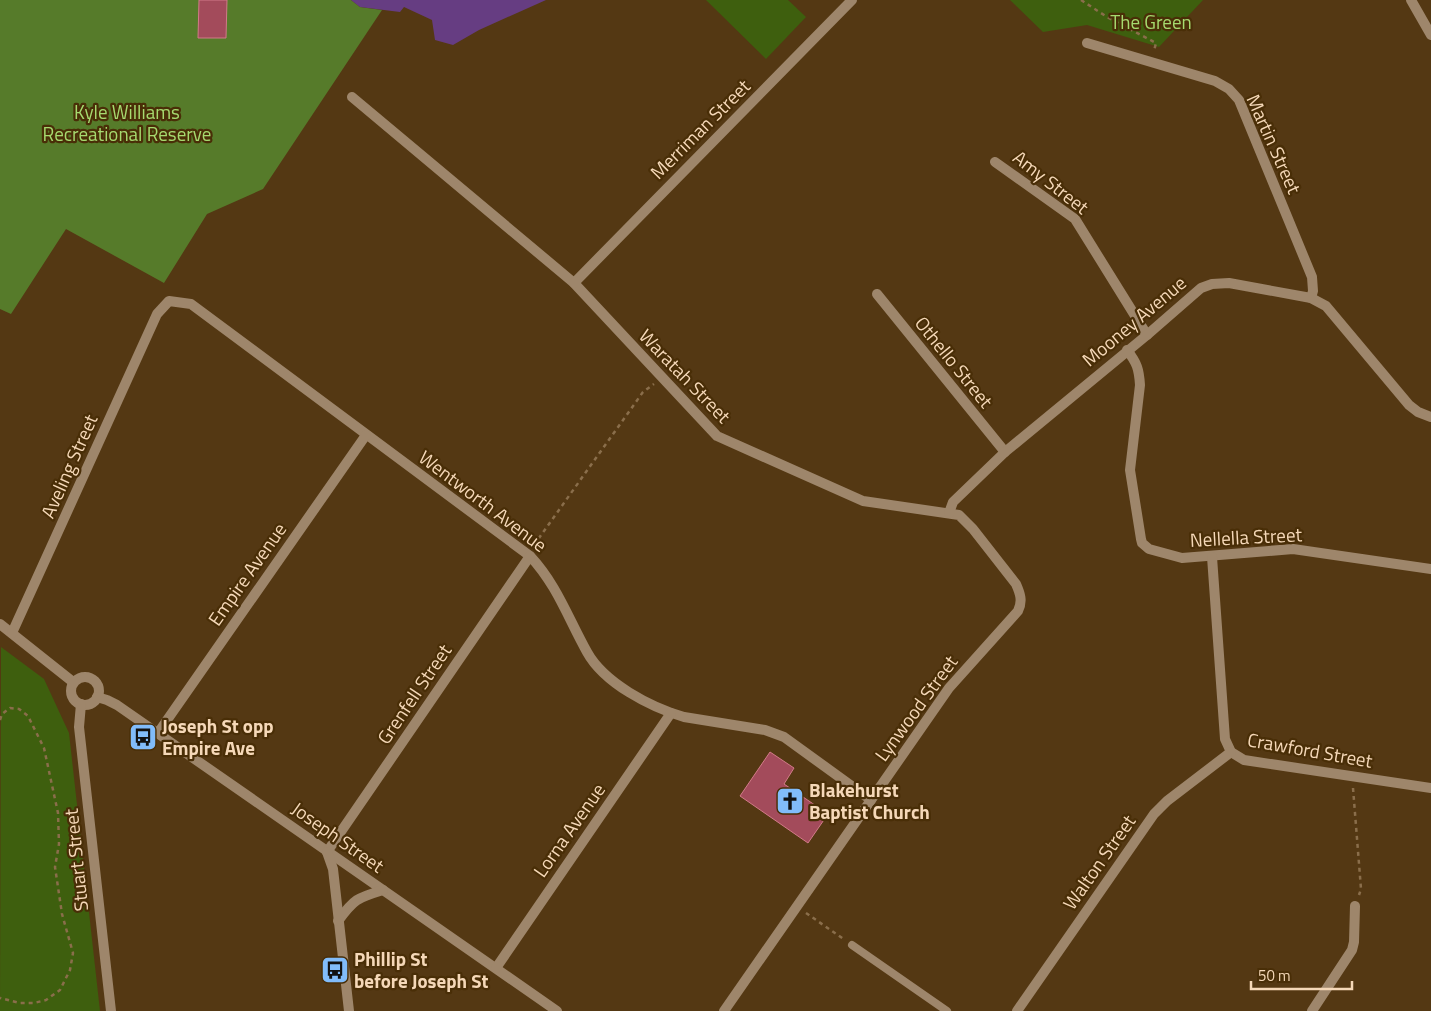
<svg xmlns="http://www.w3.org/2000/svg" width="1431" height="1011" viewBox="0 0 1431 1011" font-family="'Titillium Web',sans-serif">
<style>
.green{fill:#3e5f0e}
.forest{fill:#567b2a}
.water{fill:#663d82}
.building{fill:#a34b5b;stroke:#d27b89}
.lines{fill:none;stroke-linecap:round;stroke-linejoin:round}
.path{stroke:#8a6e4b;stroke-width:2.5;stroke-dasharray:4 4;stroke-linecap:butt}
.service{stroke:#9e866b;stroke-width:8}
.minor{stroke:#9e866b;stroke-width:10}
.tertiary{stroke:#9e866b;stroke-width:10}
.labels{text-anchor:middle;stroke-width:4.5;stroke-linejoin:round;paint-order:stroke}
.park-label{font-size:19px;fill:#a6da6f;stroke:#492e07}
.street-label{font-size:19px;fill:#f5d8b8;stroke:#492e07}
.poi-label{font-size:19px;font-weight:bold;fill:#f5d8b8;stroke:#492e07;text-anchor:start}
</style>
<rect width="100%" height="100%" fill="#543813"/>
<!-- green -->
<g class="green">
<path d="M706 0H788L806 17 766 59Z"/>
<path d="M1010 0H1203L1159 47 1087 25 1043 32Z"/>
<path d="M1 647 44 679 69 733 100 1011H0Z"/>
</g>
<!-- forest -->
<path class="forest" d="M0 0H351L360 7 382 10 263 189 207 214 164 283 66 229 11 314 0 309Z"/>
<!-- water -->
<path class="water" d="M351 0H546L479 30 453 45 435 40 432 20 404 7 400 12 360 7Z"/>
<!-- building -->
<g class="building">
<path d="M199 0H227L226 38H198Z"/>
<path d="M770 752 794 768 784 784 828 814 808 843 740 796Z"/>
</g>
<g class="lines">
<!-- path -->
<g class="path">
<path d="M1081 0 1107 17 1156 43 1154 51"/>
<path d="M534 545 643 392 654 384"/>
<path d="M0 720 2 714 10 708 19 709 28 716 44 748 58 813 59 844 55 867 62 914 73 953 70 970 60 990 46 1000 34 1003H20L0 998"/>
<path d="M1353 788 1361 889 1359 895"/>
<path d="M806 913 845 940"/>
</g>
<!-- service -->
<path class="service" d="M852 945 947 1011"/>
<!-- minor -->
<g class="minor">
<path d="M1087 43 1215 81 1229 89 1239 100 1312 277 1313 291 1311 298"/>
<path d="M352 97 574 283 717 436 863 501 959 515 973 529 1016 584C1020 593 1023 601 1018 611L949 688 724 1011"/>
<path d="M995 162 1075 219 1147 335"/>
<path d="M574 283 852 0"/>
<path d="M877 294 1005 452"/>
<path d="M1127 350C1137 363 1139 369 1140 385L1130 470 1141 539 1142 543 1149 549 1182 558 1293 549 1431 569"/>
<path d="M949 513 953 502 1005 452 1147 335 1201 288 1212 284 1229 283 1311 298 1326 306 1409 405 1418 412 1431 417"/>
<path d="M1212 557 1225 739 1231 752 1244 760 1431 788"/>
<path d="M0 624 73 682"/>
<path d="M12 633 157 314 169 301 191 304 530 556C557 585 568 618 587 652 604 683 650 707 684 717L765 730 784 737 871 800"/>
<circle cx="85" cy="691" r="14"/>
<path d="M97 697 107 700 117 705 557 1011"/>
<path d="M81 704 79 727 111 1011"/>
<path d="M158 733 366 435"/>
<path d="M327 852 530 556"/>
<path d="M327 852 333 869 349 1011"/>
<path d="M338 921C354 899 357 898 383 890"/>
<path d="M496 968 671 713"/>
<path d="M1017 1011 1154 814 1167 801 1231 752"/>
<path d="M1312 1011 1352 950 1354 942 1355 906"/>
</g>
<!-- tertiary -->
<path class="tertiary" d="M1411 0 1431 35"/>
</g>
<!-- icons -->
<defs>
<g id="bus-square" transform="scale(1.4375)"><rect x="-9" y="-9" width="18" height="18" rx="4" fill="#81bcfa" stroke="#492e07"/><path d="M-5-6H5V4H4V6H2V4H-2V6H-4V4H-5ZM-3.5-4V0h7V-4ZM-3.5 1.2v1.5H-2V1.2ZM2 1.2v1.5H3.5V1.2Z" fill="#111"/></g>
<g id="church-square" transform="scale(1.4375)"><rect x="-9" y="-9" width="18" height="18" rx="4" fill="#81bcfa" stroke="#492e07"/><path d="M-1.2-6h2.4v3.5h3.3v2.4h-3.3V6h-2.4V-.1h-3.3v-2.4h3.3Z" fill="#111"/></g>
</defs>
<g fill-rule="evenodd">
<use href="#bus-square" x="143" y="737"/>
<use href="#church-square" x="790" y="801"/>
<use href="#bus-square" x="335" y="970"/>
</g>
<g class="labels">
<!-- park labels -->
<g class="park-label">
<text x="1151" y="29">The Green</text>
<text x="127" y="119">Kyle Williams<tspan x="127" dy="22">Recreational Reserve</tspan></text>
</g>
<!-- street labels -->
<g class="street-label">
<text transform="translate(700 129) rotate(-45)" y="7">Merriman Street</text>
<text transform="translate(1274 144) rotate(66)" y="7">Martin Street</text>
<text transform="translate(1051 182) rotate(38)" y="7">Amy Street</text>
<text transform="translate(1134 321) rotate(-40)" y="7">Mooney Avenue</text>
<text transform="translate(954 362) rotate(51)" y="7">Othello Street</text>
<text transform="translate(685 376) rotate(46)" y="7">Waratah Street</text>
<text transform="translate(69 466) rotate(-66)" y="7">Aveling Street</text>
<text transform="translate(483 501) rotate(37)" y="7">Wentworth Avenue</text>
<text transform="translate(1246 537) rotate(-3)" y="7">Nellella Street</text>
<text transform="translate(247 574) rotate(-55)" y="7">Empire Avenue</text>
<text transform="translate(414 694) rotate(-56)" y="7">Grenfell Street</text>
<text transform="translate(916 708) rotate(-54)" y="7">Lynwood Street</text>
<text transform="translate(1310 750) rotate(10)" y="7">Crawford Street</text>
<text transform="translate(569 830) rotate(-55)" y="7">Lorna Avenue</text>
<text transform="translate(338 837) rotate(35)" y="7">Joseph Street</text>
<text transform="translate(76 860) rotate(-96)" y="7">Stuart Street</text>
<text transform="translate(1099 862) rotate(-55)" y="7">Walton Street</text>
</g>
<!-- poi labels -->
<g class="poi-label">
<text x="162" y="733">Joseph St opp<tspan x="162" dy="22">Empire Ave</tspan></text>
<text x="809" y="797">Blakehurst<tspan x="809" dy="22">Baptist Church</tspan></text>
<text x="354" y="966">Phillip St<tspan x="354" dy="22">before Joseph St</tspan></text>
</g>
</g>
<!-- scale -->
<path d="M1251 981v8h101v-8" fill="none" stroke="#f5d8b8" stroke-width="2.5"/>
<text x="1258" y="981" font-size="15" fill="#f5d8b8" stroke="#492e07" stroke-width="4" paint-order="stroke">50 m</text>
</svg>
